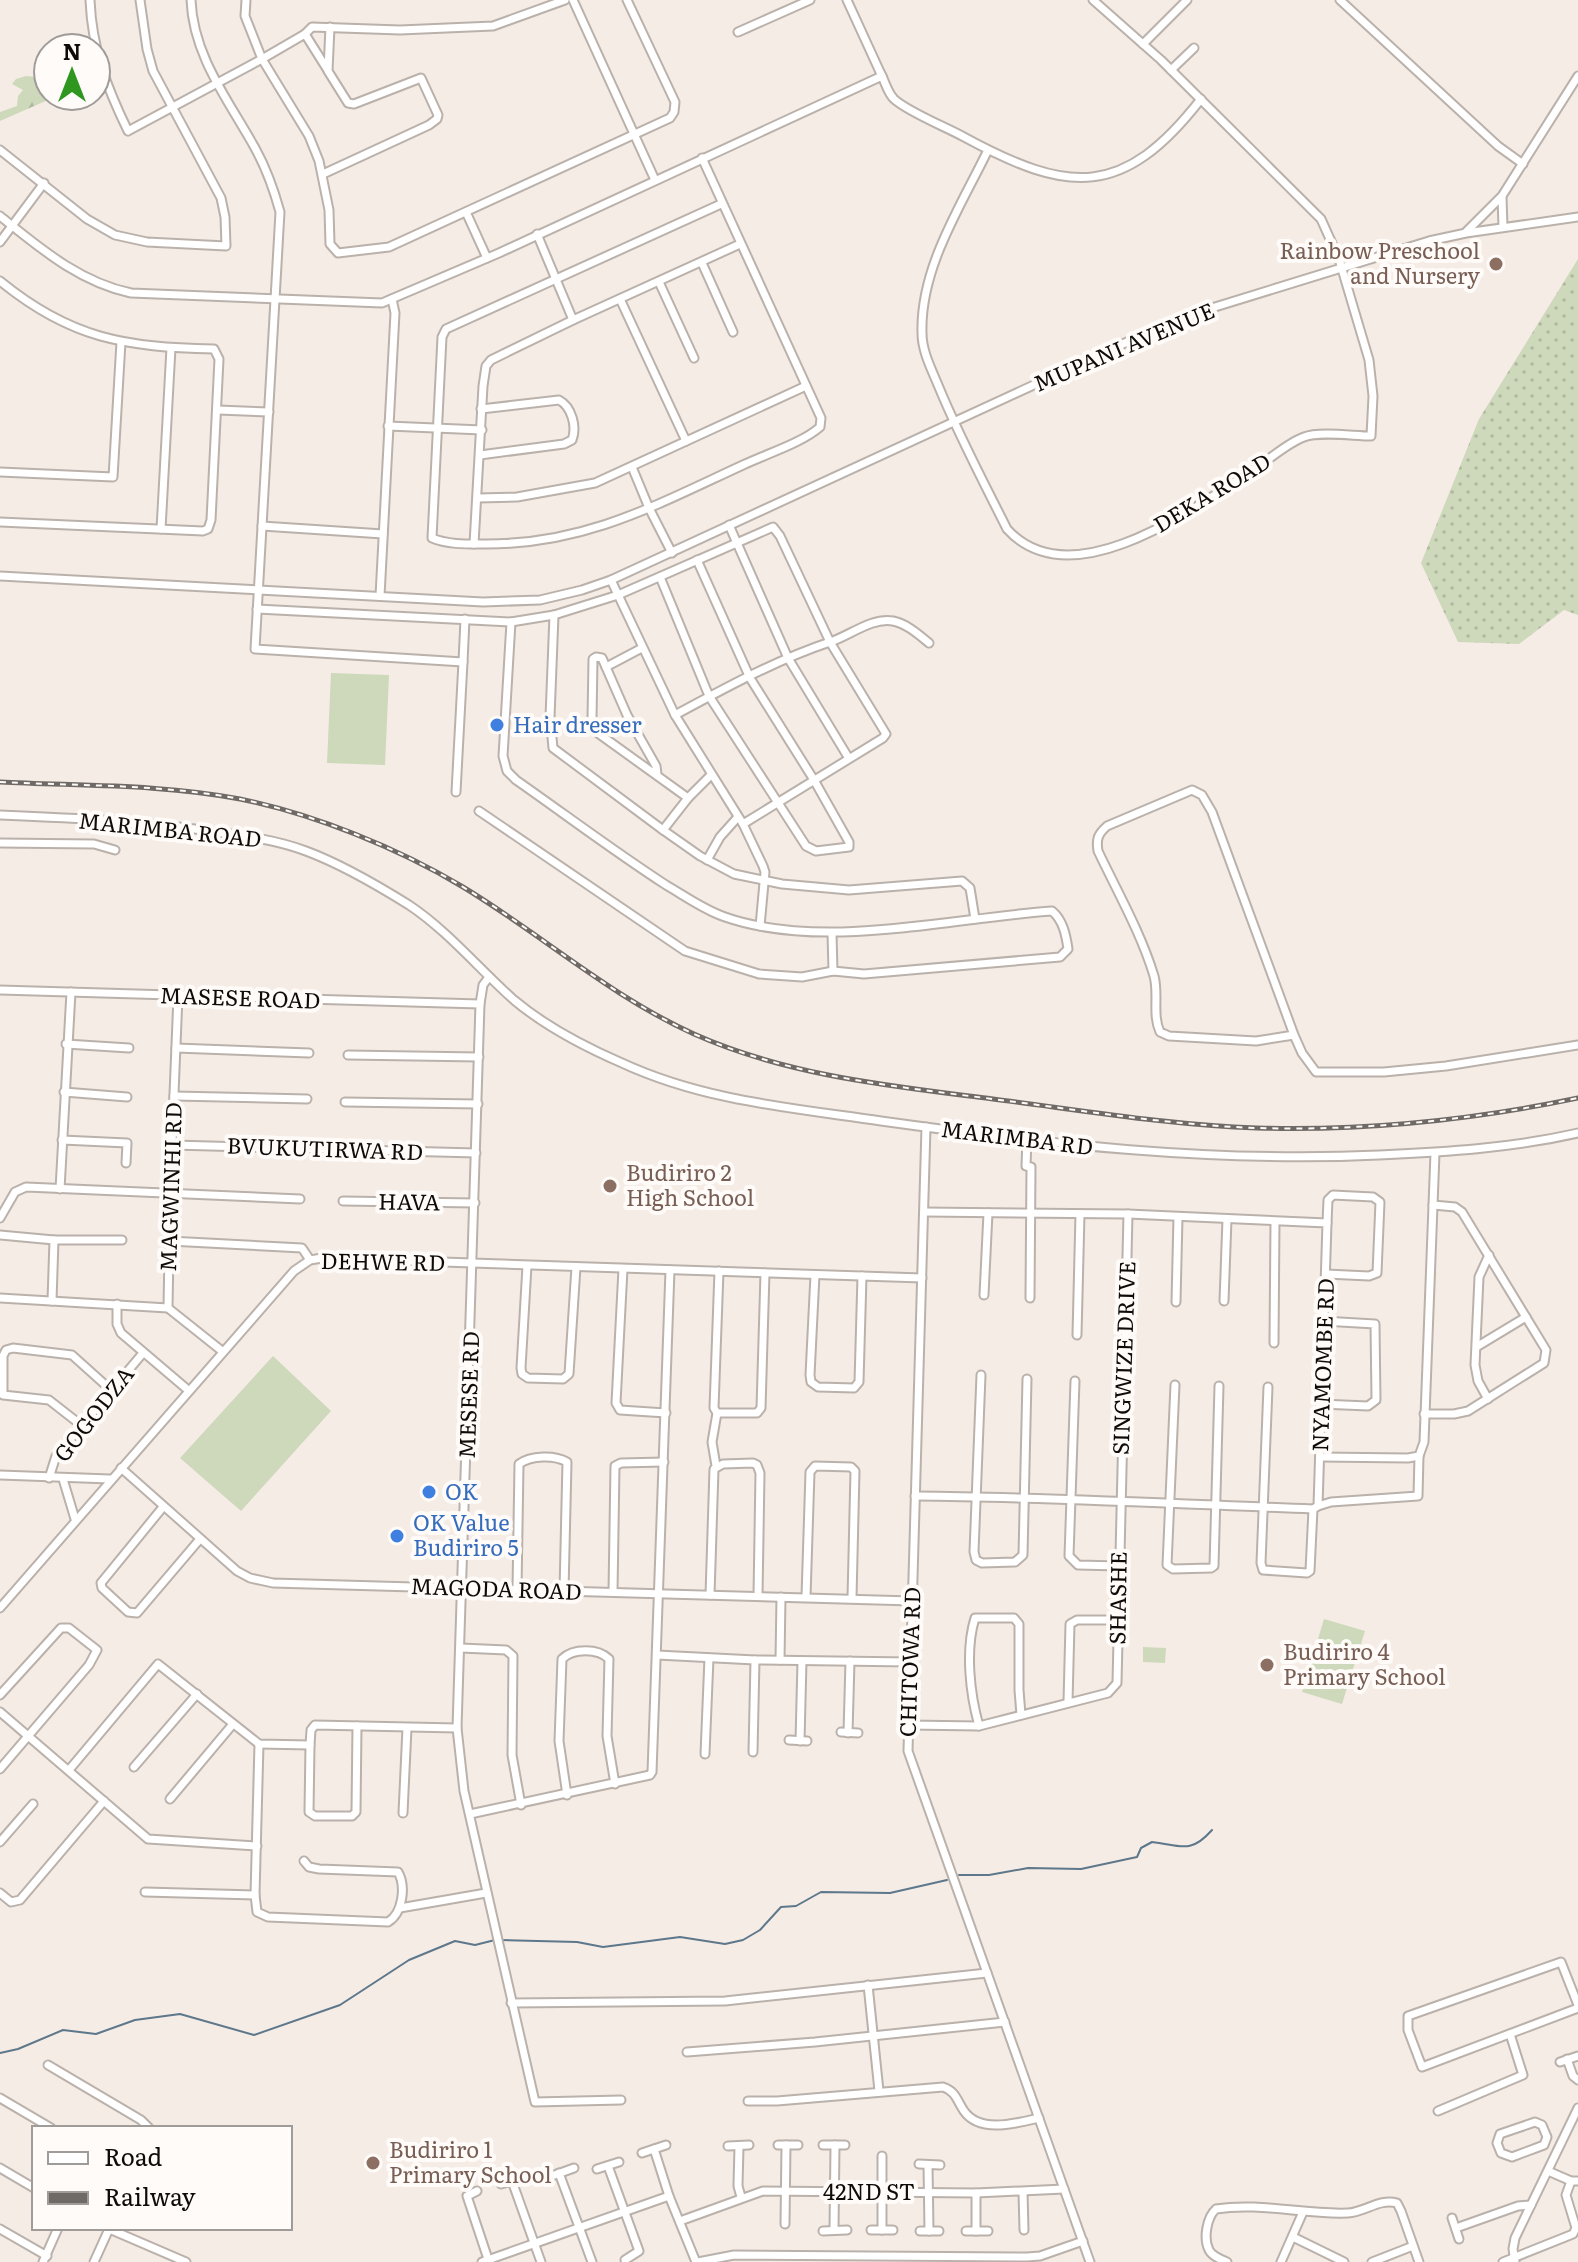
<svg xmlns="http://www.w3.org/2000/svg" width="1578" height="2262" viewBox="0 0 1578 2262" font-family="Literata,serif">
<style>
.grass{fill:url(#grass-dots)}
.forest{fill:url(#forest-firs)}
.garden{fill:#cdd9ba}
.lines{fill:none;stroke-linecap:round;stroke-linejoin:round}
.stream{stroke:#5d778b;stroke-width:2}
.minor-casing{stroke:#bab1ab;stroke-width:11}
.minor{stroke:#fff;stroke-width:7}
.rail-casing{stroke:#706a66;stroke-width:5}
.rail{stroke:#fefbf8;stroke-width:2;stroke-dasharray:6;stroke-linecap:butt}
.education-dot{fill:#8d6e63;stroke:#fefbf8;stroke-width:3}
.shop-dot{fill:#3f7fe0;stroke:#fefbf8;stroke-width:3}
.labels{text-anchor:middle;stroke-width:8;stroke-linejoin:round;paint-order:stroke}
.education-label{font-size:22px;fill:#785e54;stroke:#fefbf8;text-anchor:start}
.street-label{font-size:22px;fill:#0e0b09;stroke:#fefbf8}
.shop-label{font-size:22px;fill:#366cbe;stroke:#fefbf8;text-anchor:start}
</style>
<defs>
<pattern id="grass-dots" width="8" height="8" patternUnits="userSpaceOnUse" patternTransform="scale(2)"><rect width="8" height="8" fill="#cdd9ba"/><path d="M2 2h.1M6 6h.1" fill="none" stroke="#afb99f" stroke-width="1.8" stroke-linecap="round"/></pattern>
<pattern id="forest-firs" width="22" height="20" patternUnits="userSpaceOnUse" patternTransform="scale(2)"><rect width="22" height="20" fill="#cdd9ba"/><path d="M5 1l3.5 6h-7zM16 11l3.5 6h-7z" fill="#afb99f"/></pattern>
</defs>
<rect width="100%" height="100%" fill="#f6ece6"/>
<!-- grass -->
<path class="grass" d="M1578 259V615L1564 610 1519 644 1458 642 1421 563 1479 419Z"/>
<!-- forest -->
<path class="forest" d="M26 76 48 78V96H57L0 121V112L17 106 18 96 23 90 12 84 16 79Z"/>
<!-- garden -->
<g class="garden">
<path d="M331 673 389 675 385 765 327 763Z"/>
<path d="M273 1356 331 1411 241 1511 180 1458Z"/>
<path d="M1324 1619 1365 1631 1342 1704 1302 1692Z"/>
<path d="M1143 1647 1166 1648 1165 1663 1143 1662Z"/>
</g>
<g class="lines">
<!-- stream -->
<g class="stream">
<path d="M959 1875H989L1028 1868 1081 1869 1137 1857 1141 1848 1152 1842C1180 1845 1190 1855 1212 1830"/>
<path d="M501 1940 577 1942 603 1947 680 1937 725 1944 743 1940 760 1930 781 1907 796 1906 821 1892 890 1893 947 1880"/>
<path d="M0 2053 18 2049 63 2030 96 2034 135 2020 180 2014 254 2035 340 2005 409 1960 455 1941 475 1945 495 1940"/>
</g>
<!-- minor casing -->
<g class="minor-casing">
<g id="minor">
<path d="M90 0C92 49 107 88 128 131L262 59 305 34 312 27 400 30 493 26 565 0"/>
<path d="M191 0C193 56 229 101 255 148 266 168 274 190 280 212L255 649 463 662 465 619"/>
<path d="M246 0 245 16 262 59 309 136 319 161 329 210 330 244 338 253 389 247 670 118 674 112 675 102 627 0"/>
<path d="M573 0 655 180"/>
<path d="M847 0C858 24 869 48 880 72 885 81 887 92 894 99 908 112 946 127 964 137 1069 194 1123 199 1201 99"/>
<path d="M1340 0 1498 146 1523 164"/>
<path d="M738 32 810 0"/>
<path d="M305 34 327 69"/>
<path d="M1143 44 1187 0"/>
<path d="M1171 70 1194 48"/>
<path d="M0 150 87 219 115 235 147 242 226 246 225 217 221 198 153 71 147 49 140 0"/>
<path d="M988 150C961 206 920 268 922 333 922 351 931 368 938 385 958 434 983 481 1007 529 1073 602 1203 502 1263 463 1276 454 1290 442 1304 437 1320 431 1354 436 1371 436L1373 396 1369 360 1339 259 1321 219 1161 60 1093 0"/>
<path d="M702 158 821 418 820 427C802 443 766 454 743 465 656 505 586 544 487 544 470 544 448 545 432 538L442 337 446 329 721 204"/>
<path d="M323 174 429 125 437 119 438 115 421 78 354 104 348 103 328 71 330 27"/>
<path d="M1502 197 1503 227"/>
<path d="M466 212 487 258"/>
<path d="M0 216C40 248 79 282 131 293L382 303 499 253 882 76"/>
<path d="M1466 232 1502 196 1578 76"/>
<path d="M537 234 573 320 740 244"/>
<path d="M0 242 44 183"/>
<path d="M702 263 733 332"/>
<path d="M0 281C71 339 125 347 214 349L219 359 211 520 208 529 203 531 0 522"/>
<path d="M659 282 694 358"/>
<path d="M620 299 686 441"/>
<path d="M218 410 269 412"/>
<path d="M388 426 482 430"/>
<path d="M480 455 564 444 572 440C577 427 572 407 559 400L481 409"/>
<path d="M632 467 649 508 672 553"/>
<path d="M0 472 113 477 121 342"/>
<path d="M478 498 517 497 595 483 806 386"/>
<path d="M729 525 788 658 848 757"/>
<path d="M262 526 383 534"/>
<path d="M161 529 171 348"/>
<path d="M474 544 483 386 486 366 491 360 573 320"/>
<path d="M0 576 483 602 540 600 582 590 611 580 1153 330 1202 311 1429 241 1466 233 1578 217"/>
<path d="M660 577 709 696 806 846 816 851 849 847V842L814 780 750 678 697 560"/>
<path d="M611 580 675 715 743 824 763 866 765 872 760 926"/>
<path d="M380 596 395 313 392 299"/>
<path d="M257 609 511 622 554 615 618 595 773 527 780 536 830 642 886 734 883 738 743 824"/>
<path d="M554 615 550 717 553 748 663 830 700 856 734 874 782 884 849 890 962 881 970 888 975 919"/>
<path d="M606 667 642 648"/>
<path d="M675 715C725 688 776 660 830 642 849 636 872 617 893 621 907 624 918 634 929 643"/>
<path d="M657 774 656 766 627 715 602 658 596 657 593 659 592 719 595 731 688 798"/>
<path d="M456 792 463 662"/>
<path d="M479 811 685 951 759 974 802 977 833 971 864 974 1060 957 1068 949C1066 935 1063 920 1052 911 950 918 823 951 725 917 704 910 685 896 666 885 615 852 566 815 516 780L507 771 503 756 511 622"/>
<path d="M0 815C72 818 144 821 216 832 246 836 277 840 306 851 341 864 377 885 409 905 448 931 479 969 514 1000 545 1026 585 1047 622 1063 704 1101 793 1108 881 1121 1046 1144 1212 1163 1379 1155 1447 1152 1512 1148 1578 1133"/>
<path d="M663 830 688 798 711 775"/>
<path d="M0 843 94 844 115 850"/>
<path d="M707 860 720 837 737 818"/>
<path d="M832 933 833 971"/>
<path d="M489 977 483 985 480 1004 457 1728 464 1791 535 2102 621 2100"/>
<path d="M0 990 480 1004"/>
<path d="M178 996 170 1192 168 1308 222 1351"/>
<path d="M1294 1035 1256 1041 1169 1036 1160 1032C1152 1015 1159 994 1154 976 1141 933 1117 891 1098 851 1096 839 1098 834 1107 826L1192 790 1202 795 1212 812 1294 1035 1302 1053 1316 1072H1384L1446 1066 1578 1045"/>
<path d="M66 1044 129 1048"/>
<path d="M176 1048 309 1053"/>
<path d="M348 1055 479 1057"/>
<path d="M64 1092 127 1097"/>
<path d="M174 1096 307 1099"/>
<path d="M345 1102 478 1104"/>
<path d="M926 1127 908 1751 1090 2262"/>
<path d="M1027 1139 1026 1166 1031 1167 1030 1298"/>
<path d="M62 1140 127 1143 126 1163"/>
<path d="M173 1145 476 1153"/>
<path d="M60 1189 71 992"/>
<path d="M343 1201 475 1203"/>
<path d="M0 1218 15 1192 26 1187 300 1199"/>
<path d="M0 1235 54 1240H122"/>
<path d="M169 1241 302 1248 310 1260"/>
<path d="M527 1266 521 1368 522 1374 528 1378 563 1379 569 1374 576 1267"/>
<path d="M623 1269 616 1403 620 1410 666 1413"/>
<path d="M719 1271 714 1408 717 1413H757L761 1408 765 1273"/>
<path d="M1326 1274 1369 1276 1377 1273 1380 1202 1373 1197 1333 1195 1328 1200 1327 1223"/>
<path d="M815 1275 810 1375 811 1382 818 1387 854 1388 859 1382 862 1276"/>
<path d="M984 1295 988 1213"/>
<path d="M0 1298 168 1308"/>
<path d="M52 1301 54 1240"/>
<path d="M1224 1301 1227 1219"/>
<path d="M1176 1302 1178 1217"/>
<path d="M117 1304V1324L121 1333 188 1390"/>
<path d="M1077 1335 1080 1214"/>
<path d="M1274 1343 1275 1222"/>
<path d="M1478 1346 1526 1317"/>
<path d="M981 1375 974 1552 976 1560 982 1563 1015 1562 1023 1555 1027 1379"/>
<path d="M1075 1381 1069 1556 1078 1565 1119 1566"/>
<path d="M1175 1385 1167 1565 1173 1569 1211 1568 1214 1566 1219 1386"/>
<path d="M1268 1387 1261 1563 1263 1570 1307 1573 1310 1571 1313 1509"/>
<path d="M1488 1399 1478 1381 1475 1365 1479 1277 1489 1255"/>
<path d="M1320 1404 1368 1406 1376 1400 1375 1324 1323 1321"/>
<path d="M1424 1414H1454L1468 1411 1544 1363 1546 1350 1462 1212 1455 1207 1433 1205"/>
<path d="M81 1425 49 1400 3 1395V1356L6 1350 13 1348 72 1355 111 1390"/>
<path d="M1320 1457 1408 1458 1419 1456 1424 1442 1435 1153"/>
<path d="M716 1466 712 1442 717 1413"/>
<path d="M121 1468 237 1571 250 1578 273 1583 912 1601"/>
<path d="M0 1475 110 1479"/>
<path d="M49 1478 56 1456 143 1353"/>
<path d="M63 1479 75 1519"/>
<path d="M915 1496C1048 1497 1181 1504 1313 1509L1318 1506 1327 1223 1128 1214 925 1212"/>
<path d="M1318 1506 1331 1502 1418 1496 1419 1456"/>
<path d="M163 1507 101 1583 102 1588 128 1612 137 1613 200 1539"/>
<path d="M517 1590 519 1464C531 1455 555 1455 567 1462L564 1591"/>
<path d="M613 1592 615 1466 621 1463 664 1462"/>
<path d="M710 1595 714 1469 723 1464 753 1463 757 1465 760 1473 758 1596"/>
<path d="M806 1597 810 1472 815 1466 851 1467 855 1471 852 1598"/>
<path d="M0 1608 294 1271 310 1260 322 1258 922 1278"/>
<path d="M461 1648 506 1650 513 1656 512 1755 521 1805"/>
<path d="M657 1655 755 1660 910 1662"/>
<path d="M780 1660 781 1597"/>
<path d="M0 1695 61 1628H69L97 1650 89 1665 0 1769"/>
<path d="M1068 1702 1070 1624 1077 1620H1118"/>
<path d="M0 1712 148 1839 257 1846"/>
<path d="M908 1725 979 1726 1108 1693 1117 1683 1128 1214"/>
<path d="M979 1726C970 1694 965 1650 975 1618H1014L1019 1624V1690L1021 1715"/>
<path d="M841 1732 858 1733"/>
<path d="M848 1733 850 1661"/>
<path d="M789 1740 807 1741"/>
<path d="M800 1741 802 1661"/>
<path d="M259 1744 255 1895 257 1912 268 1917 388 1922C403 1913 406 1886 398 1872L319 1869 309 1867 304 1861"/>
<path d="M310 1745 309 1812 315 1816H352L356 1812 357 1726"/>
<path d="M753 1752 755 1660"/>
<path d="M705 1754 709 1658"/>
<path d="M134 1767 197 1694"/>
<path d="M69 1770 158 1664 259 1744 310 1745 311 1730 315 1725 457 1728"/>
<path d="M567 1795 559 1741 562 1659C573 1648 598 1648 609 1659L607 1736 615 1784"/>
<path d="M170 1799 233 1724"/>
<path d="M403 1813 407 1728"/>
<path d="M470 1814 650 1775 652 1772 670 1270"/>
<path d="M0 1842 33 1804"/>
<path d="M145 1892 255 1895"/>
<path d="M0 1893 11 1902 20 1900 104 1801"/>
<path d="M400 1908 486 1893"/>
<path d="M868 1985 879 2091"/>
<path d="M511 2003 725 2001 987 1973"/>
<path d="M1578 2005 1561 1962 1408 2016V2030L1422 2067 1578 2008"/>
<path d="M687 2052 815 2042 1005 2022"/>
<path d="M1567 2059 1573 2076 1578 2080"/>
<path d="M1560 2062 1578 2056"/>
<path d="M48 2065 141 2120 149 2128"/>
<path d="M0 2098 51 2128"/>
<path d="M748 2101H777L943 2087C956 2091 957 2101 964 2111 980 2134 1017 2123 1039 2118"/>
<path d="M1438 2111 1523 2075 1510 2034"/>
<path d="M1535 2122 1542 2125 1547 2137 1544 2145 1512 2157 1501 2153 1497 2143 1500 2134Z"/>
<path d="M778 2145H798"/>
<path d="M823 2145H845"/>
<path d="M728 2146 749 2145"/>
<path d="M739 2146 738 2186 741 2197"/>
<path d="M654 2149 669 2196 696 2262"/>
<path d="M642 2153 666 2145"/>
<path d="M882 2156V2230"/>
<path d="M919 2164 940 2165"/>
<path d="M928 2165 929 2231"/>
<path d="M608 2166 639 2251 625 2260"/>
<path d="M0 2168 34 2188"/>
<path d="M597 2169 619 2162"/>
<path d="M1548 2171 1571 2181H1578"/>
<path d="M559 2173 592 2262"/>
<path d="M549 2177 574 2168"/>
<path d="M501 2184 512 2181 541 2262"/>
<path d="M477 2191 467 2196 489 2262"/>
<path d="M1023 2192 1024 2230"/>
<path d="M1452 2218 1459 2239"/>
<path d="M680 2221 763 2191 976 2193 1064 2189"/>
<path d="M785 2224 786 2145"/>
<path d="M107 2228 186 2262"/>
<path d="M1456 2228 1518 2206 1531 2205"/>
<path d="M0 2229 47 2256"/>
<path d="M834 2230 835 2145"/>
<path d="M871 2230H893"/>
<path d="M823 2231 847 2230"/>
<path d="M920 2231H939"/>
<path d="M966 2231H988"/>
<path d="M976 2231V2193"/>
<path d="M1293 2237 1344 2262"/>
<path d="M43 2262 58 2228"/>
<path d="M94 2262 109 2229"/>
<path d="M482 2262 669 2196"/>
<path d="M698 2262 734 2255 1027 2257 1040 2256 1083 2241"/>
<path d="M1227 2262C1220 2259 1212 2256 1209 2250 1203 2238 1207 2217 1216 2209 1260 2202 1305 2215 1348 2213 1365 2212 1380 2198 1397 2203L1401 2211 1419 2262"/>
<path d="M1281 2262 1303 2212"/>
<path d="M1372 2262 1413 2246"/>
<path d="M1503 2262 1573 2234 1576 2228 1566 2195 1571 2181"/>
<path d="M1515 2262 1513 2249 1515 2238 1578 2108"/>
</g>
</g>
<!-- minor -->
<use href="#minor" class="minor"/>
<!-- rail casing -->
<g class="rail-casing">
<path id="rail" d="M0 782C79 786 162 784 240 799 314 814 398 848 463 887 541 934 610 996 694 1034 788 1076 892 1086 993 1099 1080 1110 1168 1125 1257 1128 1364 1131 1473 1120 1578 1098"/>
</g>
<!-- rail -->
<use href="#rail" class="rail"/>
</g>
<!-- markers -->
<g class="education-dot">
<circle cx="1496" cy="264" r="8"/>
<circle cx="610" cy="1186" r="8"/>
<circle cx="1267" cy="1665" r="8"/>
<circle cx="373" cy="2163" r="8"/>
</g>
<g class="shop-dot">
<circle cx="497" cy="725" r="8"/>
<circle cx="429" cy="1492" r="8"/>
<circle cx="397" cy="1536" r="8"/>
</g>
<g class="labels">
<!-- education labels -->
<g class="education-label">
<text x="1480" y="259" text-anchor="end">Rainbow Preschool<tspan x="1480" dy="25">and Nursery</tspan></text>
<text x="626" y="1181">Budiriro 2<tspan x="626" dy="25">High School</tspan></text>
<text x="1283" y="1660">Budiriro 4<tspan x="1283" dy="25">Primary School</tspan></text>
<text x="389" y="2158">Budiriro 1<tspan x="389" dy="25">Primary School</tspan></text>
</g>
<!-- street labels -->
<g class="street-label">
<text transform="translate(1124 347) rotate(-23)" y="8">MUPANI AVENUE</text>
<text transform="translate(1212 493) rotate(-31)" y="8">DEKA ROAD</text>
<text transform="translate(170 830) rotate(6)" y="8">MARIMBA ROAD</text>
<text transform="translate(240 998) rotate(2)" y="8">MASESE ROAD</text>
<text transform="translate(1017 1138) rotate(7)" y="8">MARIMBA RD</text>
<text transform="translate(325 1149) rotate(2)" y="8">BVUKUTIRWA RD</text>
<text transform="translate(171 1187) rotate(-88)" y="8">MAGWINHI RD</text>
<text transform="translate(409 1202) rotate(1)" y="8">HAVA</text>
<text transform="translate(383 1262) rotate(1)" y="8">DEHWE RD</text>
<text transform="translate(1124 1358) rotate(-88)" y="8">SINGWIZE DRIVE</text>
<text transform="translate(1323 1365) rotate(-88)" y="8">NYAMOMBE RD</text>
<text transform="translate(469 1395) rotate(-88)" y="8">MESESE RD</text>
<text transform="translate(94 1414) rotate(-52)" y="8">GOGODZA</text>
<text transform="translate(496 1589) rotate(2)" y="8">MAGODA ROAD</text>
<text transform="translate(1118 1598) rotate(-89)" y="8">SHASHE</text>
<text transform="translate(910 1662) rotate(-88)" y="8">CHITOWA RD</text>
<text x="869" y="2200">42ND ST</text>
</g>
<!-- shop labels -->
<g class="shop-label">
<text x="513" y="733">Hair dresser</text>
<text x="445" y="1500">OK</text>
<text x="413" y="1531">OK Value<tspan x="413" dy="25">Budiriro 5</tspan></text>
</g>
</g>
<!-- legend -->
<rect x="32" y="2126" width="260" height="104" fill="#fefbf8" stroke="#9e9b98" stroke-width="2"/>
<rect x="48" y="2152" width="40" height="12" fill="#ffffff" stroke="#9e9b98" stroke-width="2"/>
<text x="104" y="2166" font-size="24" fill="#0e0b09">Road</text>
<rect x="48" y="2192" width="40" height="12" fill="#706a66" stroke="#9e9b98" stroke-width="2"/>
<text x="104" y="2206" font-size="24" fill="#0e0b09">Railway</text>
<!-- north arrow -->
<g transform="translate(72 72)"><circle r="38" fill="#fefbf8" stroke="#9e9b98" stroke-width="2"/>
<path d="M0-6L14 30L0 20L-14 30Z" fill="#2f971f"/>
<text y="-12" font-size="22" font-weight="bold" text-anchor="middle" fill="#0e0b09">N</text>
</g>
</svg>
